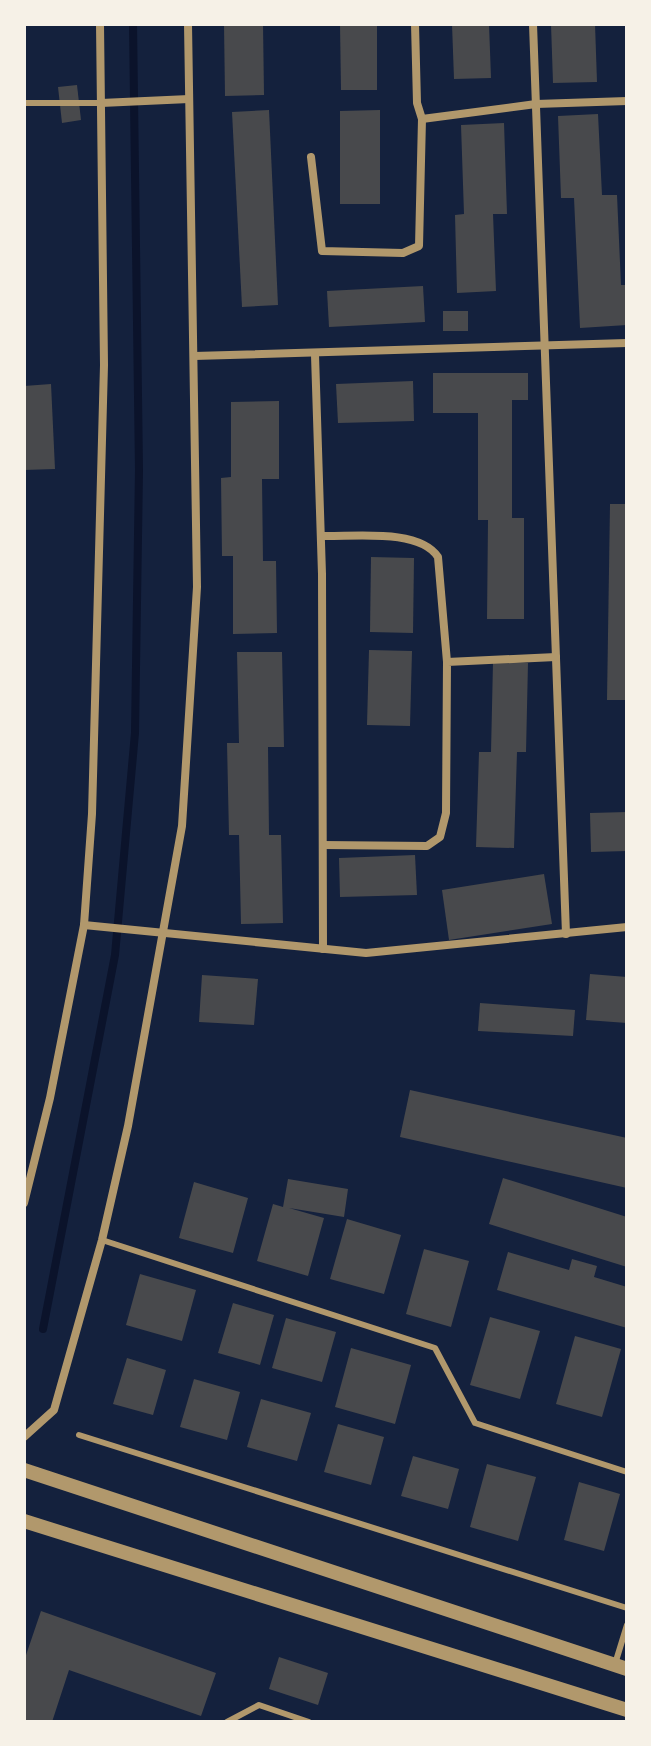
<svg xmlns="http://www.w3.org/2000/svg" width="651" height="1746" viewBox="0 0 651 1746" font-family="'Playfair Display',serif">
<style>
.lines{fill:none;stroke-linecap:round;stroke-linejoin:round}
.stream{stroke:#0b132b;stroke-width:8}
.building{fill:#48494c}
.service{stroke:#b1986c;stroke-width:6}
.minor{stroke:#b1986c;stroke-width:8}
.tertiary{stroke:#b1986c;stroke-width:14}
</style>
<rect width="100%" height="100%" fill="#14213d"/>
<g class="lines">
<!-- stream -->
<path class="stream" d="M43 1329 115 955 135 733 139 470 133 24"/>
</g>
<!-- building -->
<g class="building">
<path d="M224 24H263L264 95 225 96Z"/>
<path d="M340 24H377V90H341Z"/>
<path d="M452 24H489L491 78 454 79Z"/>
<path d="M551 24H595L597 82 553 83Z"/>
<path d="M77 85 81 120 62 123 58 87Z"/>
<path d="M269 110 278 305 242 307 232 112Z"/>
<path d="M380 110V204H340V111Z"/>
<path d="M598 114 602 195H617L621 285H627V325L580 328 574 198H561L558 116Z"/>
<path d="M504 123 507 214H493L496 291 457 293 455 215 464 214 461 125Z"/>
<path d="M423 286 425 322 329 327 327 291Z"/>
<rect x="443" y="311" width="25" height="20"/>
<path d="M433 373H528V400H512V518H524V619H487L488 520H478V413H433Z"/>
<path d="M413 381 414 421 338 423 336 384Z"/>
<path d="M51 384 55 469 24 470V386Z"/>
<path d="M279 401V479H262L263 561H276L277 633 233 634V556H222L221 478 231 477V402Z"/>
<path d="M610 504H627V700H607Z"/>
<path d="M371 557 414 558 413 633 370 632Z"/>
<path d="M369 650 412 651 410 726 367 725Z"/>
<path d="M237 652H282L284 747H268L269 835H281L283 923 241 924 239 835H229L227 743H239Z"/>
<path d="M493 662 528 663 526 752H517L514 848 476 847 479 752H491Z"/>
<path d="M627 812V851L591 852 590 813Z"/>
<path d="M415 855 417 895 340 897 339 858Z"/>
<path d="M544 874 552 924 449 940 442 890Z"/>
<path d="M590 974 627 977V1023L586 1020Z"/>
<path d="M202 975 258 979 254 1025 199 1022Z"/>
<path d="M480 1003 575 1010 573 1036 478 1031Z"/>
<path d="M410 1090 627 1138V1188L400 1137Z"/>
<path d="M503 1178 627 1217V1267L489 1224Z"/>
<path d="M288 1179 348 1189 344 1217 289 1208 324 1218 308 1276 257 1261 273 1204 283 1207Z"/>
<path d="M194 1182 248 1198 233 1253 179 1238Z"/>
<path d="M347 1219 401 1235 384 1294 330 1279Z"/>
<path d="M424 1249 469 1261 451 1327 406 1314Z"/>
<path d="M508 1252 569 1270 572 1259 597 1266 594 1277 627 1287V1328L497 1290Z"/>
<path d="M140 1274 196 1290 182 1341 126 1325Z"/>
<path d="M233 1303 274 1315 260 1365 218 1353Z"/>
<path d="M490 1317 540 1331 520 1399 470 1385Z"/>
<path d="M286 1318 336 1332 322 1382 272 1368Z"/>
<path d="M575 1336 621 1349 602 1417 556 1404Z"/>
<path d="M351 1348 411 1365 395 1424 335 1407Z"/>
<path d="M127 1358 166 1370 153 1415 113 1404Z"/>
<path d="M194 1379 240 1392 227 1440 180 1427Z"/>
<path d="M261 1399 311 1413 297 1461 247 1447Z"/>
<path d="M338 1424 384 1437 371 1485 324 1472Z"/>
<path d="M413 1456 459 1469 448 1509 401 1496Z"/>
<path d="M487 1464 536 1477 518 1541 470 1527Z"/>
<path d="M579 1482 620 1494 604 1551 564 1540Z"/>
<path d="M41 1611 216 1673 201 1716 69 1670 52 1722H24V1661Z"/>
<path d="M279 1657 328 1673 318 1705 269 1689Z"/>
</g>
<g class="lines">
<!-- service -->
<g class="service">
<path d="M24 103H101"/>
<path d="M102 1240 435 1348 475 1423 627 1472"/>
<path d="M79 1435 627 1608"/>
<path d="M615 1664 627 1625"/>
<path d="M227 1722 259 1705 309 1722"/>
</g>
<!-- minor -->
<g class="minor">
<path d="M533 24 566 934"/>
<path d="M101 103 189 99"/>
<path d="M422 119 536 104 627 101"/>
<path d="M311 157 322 251 403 253 419 246 422 119 417 103 415 24"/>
<path d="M315 355 322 574 323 949"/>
<path d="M194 356 627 343"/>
<path d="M321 536C354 537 419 528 438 557L447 662"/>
<path d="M323 845 427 846 440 837 446 813 447 662 556 657"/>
<path d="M84 925 366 953 627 927"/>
<path d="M24 1203 50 1098 84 925 92 814 104 365 100 24"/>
<path d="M24 1437 54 1410 102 1240 128 1126 182 826 197 587 188 24"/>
</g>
<!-- tertiary -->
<g class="tertiary">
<path d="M24 1470 627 1669"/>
<path d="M24 1521 627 1710"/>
</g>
</g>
<!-- border -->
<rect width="651" height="1746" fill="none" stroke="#f6f1e7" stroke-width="52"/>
</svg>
